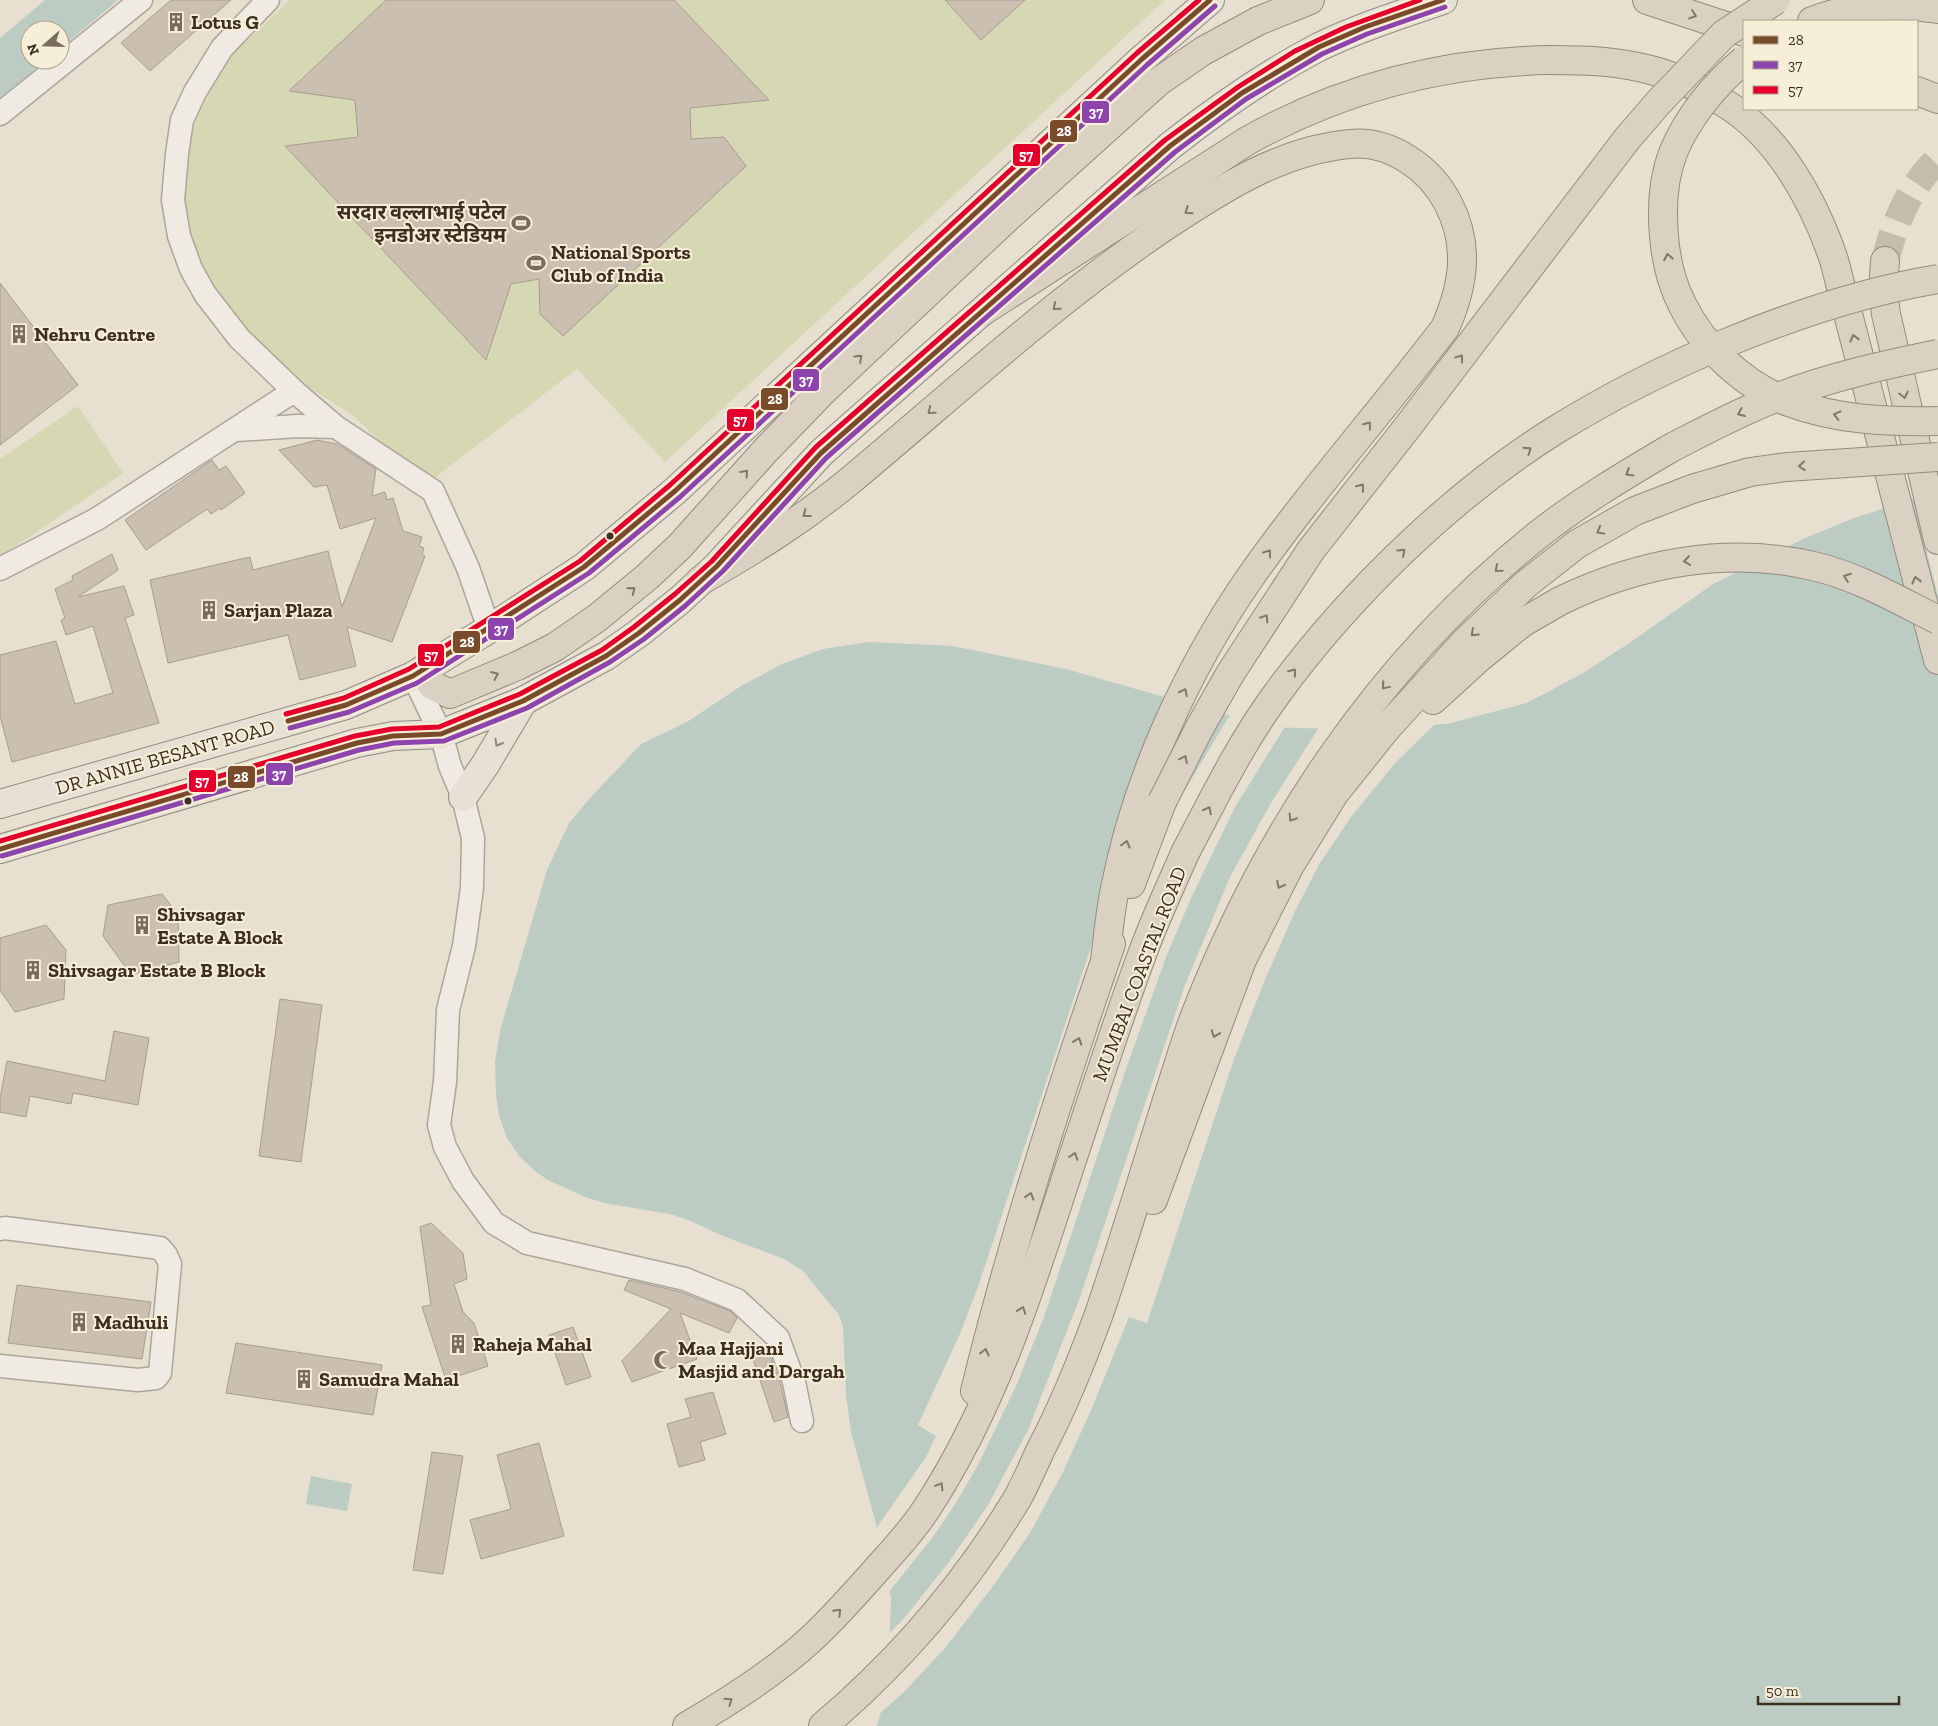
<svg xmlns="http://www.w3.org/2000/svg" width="1938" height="1726" viewBox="0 0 1938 1726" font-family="'Zilla Slab','Noto Sans Devanagari',serif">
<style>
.green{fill:#d6d7b3}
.water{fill:#bcccc2}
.pier{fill:#e7e0d1}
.building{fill:#cbbfb2;stroke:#a89c90}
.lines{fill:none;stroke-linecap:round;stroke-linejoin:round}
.highway-tunnel{stroke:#c5bcae;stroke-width:28;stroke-dasharray:28 14;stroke-linecap:butt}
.minor-casing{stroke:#ada599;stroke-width:25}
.major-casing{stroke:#928b80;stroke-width:30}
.highway-casing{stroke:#928b80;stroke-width:30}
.minor{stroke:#efebe3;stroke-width:22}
.major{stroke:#e6e1d4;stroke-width:28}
.highway{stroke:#dad1c2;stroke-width:28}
.highway-bridge-casing{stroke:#928b80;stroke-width:30;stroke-linecap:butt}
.highway-bridge{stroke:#dad1c2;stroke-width:28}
.bus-1-casing{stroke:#f7eed8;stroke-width:9}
.bus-2-casing{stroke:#f7eed8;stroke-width:9}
.bus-3-casing{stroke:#f7eed8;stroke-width:9}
.bus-1{stroke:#7a4b2a;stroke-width:5}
.bus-2{stroke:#8e44ad;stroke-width:5}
.bus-3{stroke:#e4002b;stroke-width:5}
.oneway{stroke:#847769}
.oneway2{stroke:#92887a}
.bus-dot{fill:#3d2e20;stroke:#f7eed8;stroke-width:2}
.labels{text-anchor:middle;stroke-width:4;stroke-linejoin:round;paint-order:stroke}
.poi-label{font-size:20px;font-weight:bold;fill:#3d2e20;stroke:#f7eed8;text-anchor:start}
.street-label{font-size:20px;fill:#3d2e20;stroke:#f7eed8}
.line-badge{stroke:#f7eed8;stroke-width:2}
.badge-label{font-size:14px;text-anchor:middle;font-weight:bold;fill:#fff}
</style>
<rect width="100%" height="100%" fill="#e7e0d1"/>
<!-- green -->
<g class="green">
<path d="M290 0H1165L665 462 577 369 424 486 355 417 259 355 205 301 178 225 193 127 222 64Z"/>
<path d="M78 406 123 473 0 557V459Z"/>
</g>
<!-- water -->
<g class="water">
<path d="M45 0H118L60 49V30H30V60H47L0 100V38Z"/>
<path d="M1938 491V1726H877L884 1700 889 1651 891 1598 875 1520 851 1432 846 1395 843 1327 839 1315 803 1271 784 1259 723 1236 688 1220 670 1214 604 1203 585 1197 548 1180 536 1172 519 1156 507 1138 499 1116 496 1095 495 1061 501 1027 513 986 547 870 569 823 590 798 641 744 687 722 741 686 782 664 823 649 868 642 953 646 1066 669 1270 727 1362 730 1447 724 1527 703 1583 673 1628 644 1713 584 1805 538 1854 518Z"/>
<path d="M311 1476 352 1484 347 1511 306 1504Z"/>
</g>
<!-- pier -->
<g class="pier">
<path d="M1938 489V596L1913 497Z"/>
<path d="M1167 696 1225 712 1200 757 1179 800 1231 713 1270 724 1286 725 1235 807 1192 896 1166 957 1126 1069 1044 1317 1016 1386 978 1465 957 1501 933 1537 888 1593 875 1530 926 1457 936 1436 918 1425 959 1336 979 1284 1091 947 1110 855Z"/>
<path d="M1437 722 1395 763 1351 817 1320 863 1296 909 1264 982 1234 1059 1147 1323 1129 1317 1092 1408 1063 1472 1030 1533 993 1586 945 1648 904 1692 877 1716 881 1700 887 1636 906 1616 949 1562 988 1505 1028 1430 1079 1300 1185 985 1230 877 1271 803 1320 726 1362 728Z"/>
</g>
<!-- building -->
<g class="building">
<path d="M171 0H231L150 71 121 43Z"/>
<path d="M386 0H674L769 100 690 108 691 139 724 137 746 166 563 336 540 314 539 279 511 284 486 360 285 146 358 137 355 100 289 91Z"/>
<path d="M945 0H1025L981 40Z"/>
<path d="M0 283 78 385 0 445Z"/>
<path d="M317 440 337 444 376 469 372 496 385 492 387 500 393 498 403 531 422 537 419 546 424 548 422 555 425 556 392 642 347 627 356 666 300 680 288 635 168 663 150 580 250 557 253 570 328 551 342 607 376 518 340 529 327 485 314 487 279 450Z"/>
<path d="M212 460 219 470 226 466 245 493 221 510 220 508 211 514 207 509 146 550 125 520Z"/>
<path d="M112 554 118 570 78 597 124 586 134 615 125 618 159 723 12 762 0 716V655L56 641 75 704 113 693 93 626 66 635 61 620 65 618 55 589 73 580 72 576Z"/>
<path d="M162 894 178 914 179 962 131 975 103 936 108 905Z"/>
<path d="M46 925 66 950 64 999 15 1012 0 990V938Z"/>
<path d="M280 999 322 1005 301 1162 259 1156Z"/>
<path d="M114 1031 149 1038 138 1105 73 1093 71 1104 30 1096 26 1117 0 1112V1098L7 1061 105 1081Z"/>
<path d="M431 1223 463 1253 467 1279 454 1284 463 1312 474 1323 488 1366 446 1380 422 1307 431 1305 420 1227Z"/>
<path d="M629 1280 681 1292 730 1311 737 1318 729 1333 680 1313 697 1359 632 1382 622 1361 671 1309 624 1290Z"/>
<path d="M17 1285 151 1302 142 1359 8 1343Z"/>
<path d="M573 1327 591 1377 566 1385 549 1335Z"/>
<path d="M236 1343 382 1365 373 1415 226 1393Z"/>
<path d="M767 1347 781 1386 788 1417 774 1422 751 1353Z"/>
<path d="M713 1392 726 1434 700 1442 705 1460 679 1467 667 1424 691 1417 685 1399Z"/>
<path d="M539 1443 564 1536 481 1559 470 1520 511 1509 497 1455Z"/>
<path d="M432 1452 463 1456 443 1574 413 1570Z"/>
</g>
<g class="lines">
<!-- highway-tunnel -->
<path class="highway-tunnel" d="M1885 261C1895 222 1909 187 1938 159"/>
<!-- minor casing -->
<g class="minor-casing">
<g id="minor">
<path d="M268 0 222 48 195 92 182 120 177 154 173 200 179 236 191 269 205 294 239 338 294 391"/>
<path d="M0 114 141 0"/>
<path d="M237 430 298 426 336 427"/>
<path d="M0 569 97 519 294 391 336 427 433 491 468 568 489 629"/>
<path d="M413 676 441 734 450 766 463 797 473 838 472 888 464 946 448 1010 445 1082 439 1125 445 1147 463 1181 494 1223 527 1243 685 1279 737 1300 778 1338 794 1382 802 1421"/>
<path d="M0 1229 5 1228 160 1248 166 1255 170 1264 160 1373 156 1378 138 1380 0 1366"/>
</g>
</g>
<!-- major casing -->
<g class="major-casing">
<g id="major">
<path d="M463 797 485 765 523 701"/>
<path d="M0 804 346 705 413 676 489 629 584 567 675 491 1142 59 1210 0"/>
<path d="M0 849 357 743 393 736 441 734 523 701 606 656 639 633 680 600 717 566 821 453 1170 146C1217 109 1265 75 1319 47 1358 28 1402 14 1443 0"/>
</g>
</g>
<!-- highway casing -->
<g class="highway-casing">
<g id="highway">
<path d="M1647 0 1744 32"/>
<path d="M1812 21C1851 6 1897 2 1938 9"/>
<path d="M1917 91 1938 99"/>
<path d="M1885 261 1883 292 1886 314 1938 540"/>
<path d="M980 313 1247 141C1340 89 1443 62 1550 60 1588 60 1621 61 1658 72 1680 78 1704 90 1723 102 1778 135 1814 201 1834 260L1938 660"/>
<path d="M700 581C754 550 804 519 852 479 954 394 1051 304 1161 229 1218 191 1280 150 1350 144 1390 140 1430 168 1448 203 1470 245 1464 285 1445 328 1381 412 1310 492 1249 579 1187 669 1136 780 1115 889 1110 912 1108 937 1105 960"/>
<path d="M422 670 432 685 450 694 517 666 555 647 597 618 647 577 680 546 766 450 823 391 1007 218 1158 82 1203 51 1258 21 1310 0"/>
<path d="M1433 700 1479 658 1522 623 1560 601"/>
<path d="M1131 884 1162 802"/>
<path d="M1153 1200 1242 960 1289 867 1334 794 1386 729 1464 643 1526 584 1577 544 1635 511 1692 489"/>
<path d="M975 1391C1012 1240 1060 1091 1111 944"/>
<path d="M687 1726C730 1701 774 1673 810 1640 834 1618 856 1593 878 1568 895 1549 913 1530 927 1508 995 1404 1031 1286 1069 1169 1094 1094 1118 1018 1146 944 1158 913 1172 883 1185 853"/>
<path d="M823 1726C900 1661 965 1585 1017 1499 1026 1483 1033 1466 1041 1449 1064 1405 1083 1358 1100 1311 1124 1241 1145 1170 1167 1100 1176 1073 1184 1045 1194 1018 1267 830 1381 660 1539 534 1580 502 1625 475 1671 448"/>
</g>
</g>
<!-- minor -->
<use href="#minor" class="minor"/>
<!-- major -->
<use href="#major" class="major"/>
<!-- highway -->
<use href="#highway" class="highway"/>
<!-- highway-bridge casing -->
<g class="highway-bridge-casing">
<g id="highway-bridge">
<path d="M1744 60C1715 84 1687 118 1673 153 1666 171 1663 193 1663 212 1663 242 1668 277 1682 304 1703 347 1744 386 1789 402 1837 420 1887 422 1938 421"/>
<path d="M1671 448C1706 430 1741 411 1778 397 1830 377 1884 365 1938 354"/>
<path d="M1692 489 1750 472 1787 467 1938 457"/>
<path d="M1560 601C1638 563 1727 546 1813 566 1857 576 1898 600 1938 620"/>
<path d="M1162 802 1200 727 1230 674 1311 550 1406 429 1627 139 1658 103 1724 34 1776 0"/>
<path d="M1185 853C1213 800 1240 744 1276 695 1348 596 1451 496 1554 431 1609 397 1666 368 1726 343 1794 315 1865 291 1938 279"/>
</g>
</g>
<!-- highway-bridge -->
<use href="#highway-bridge" class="highway-bridge"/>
<!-- bus-1 casing -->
<g class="bus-1-casing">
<g id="bus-1">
<path d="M288 721 346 705 413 676 584 567 675 491 1142 59 1210 0"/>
<path d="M0 849 357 743 393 736 441 734 523 701 606 656 639 633 680 600 717 566 821 453 1170 146 1242 93 1319 47 1365 27 1443 0"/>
</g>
</g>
<!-- bus-2 casing -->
<g class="bus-2-casing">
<g id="bus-2">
<path d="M290 728 349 712 417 683 589 573 680 497 1147 65 1215 6"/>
<path d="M2 856 359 750 394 743 444 741 527 708 610 662 644 639 685 606 723 571 826 458 1175 152 1246 99 1322 54 1367 34 1445 7"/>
</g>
</g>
<!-- bus-3 casing -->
<g class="bus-3-casing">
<g id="bus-3">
<path d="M286 714 344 698 409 669 580 561 670 485 1137 53 1199 0"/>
<path d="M0 841 355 736 392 729 439 727 520 694 602 650 634 627 675 594 712 561 816 447 1165 140 1238 87 1295 51 1346 27 1420 0"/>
</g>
</g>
<!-- bus-1 -->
<use href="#bus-1" class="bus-1"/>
<!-- bus-2 -->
<use href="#bus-2" class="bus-2"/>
<!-- bus-3 -->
<use href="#bus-3" class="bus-3"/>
</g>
<!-- one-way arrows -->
<defs><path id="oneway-chevron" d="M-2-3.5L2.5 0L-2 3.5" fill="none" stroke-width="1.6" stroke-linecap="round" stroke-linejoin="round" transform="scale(1.25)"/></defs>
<g class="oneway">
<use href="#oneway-chevron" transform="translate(1693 15) rotate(19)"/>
<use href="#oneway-chevron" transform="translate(1188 211) rotate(146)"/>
<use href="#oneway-chevron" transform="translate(1668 257) rotate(-101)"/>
<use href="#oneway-chevron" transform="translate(1056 307) rotate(141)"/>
<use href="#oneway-chevron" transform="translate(1854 338) rotate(-104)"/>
<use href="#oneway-chevron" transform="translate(859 358) rotate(-43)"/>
<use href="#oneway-chevron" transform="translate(1460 358) rotate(-53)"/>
<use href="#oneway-chevron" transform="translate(1904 395) rotate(77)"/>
<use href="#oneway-chevron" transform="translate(931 411) rotate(140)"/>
<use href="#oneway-chevron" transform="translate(1741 413) rotate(157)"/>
<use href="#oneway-chevron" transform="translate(1837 415) rotate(-167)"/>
<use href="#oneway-chevron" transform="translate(1368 425) rotate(-52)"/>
<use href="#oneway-chevron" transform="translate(1528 450) rotate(-35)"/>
<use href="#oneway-chevron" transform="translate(1802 466) rotate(175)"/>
<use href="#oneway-chevron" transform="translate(745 473) rotate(-48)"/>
<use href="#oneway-chevron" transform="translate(1629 473) rotate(149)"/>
<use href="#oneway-chevron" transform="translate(1361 487) rotate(-52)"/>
<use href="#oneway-chevron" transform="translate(806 514) rotate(143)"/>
<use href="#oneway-chevron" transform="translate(1600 531) rotate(151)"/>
<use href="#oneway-chevron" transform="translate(1402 552) rotate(-43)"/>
<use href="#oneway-chevron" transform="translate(1268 553) rotate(-54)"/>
<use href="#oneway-chevron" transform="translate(1687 561) rotate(172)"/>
<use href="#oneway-chevron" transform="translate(1498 569) rotate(140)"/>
<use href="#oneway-chevron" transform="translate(1847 577) rotate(-160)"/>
<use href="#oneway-chevron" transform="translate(1916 580) rotate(-104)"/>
<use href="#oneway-chevron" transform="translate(632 590) rotate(-39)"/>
<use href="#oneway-chevron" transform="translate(1265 618) rotate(-57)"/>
<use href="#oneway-chevron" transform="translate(1474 633) rotate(137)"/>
<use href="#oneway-chevron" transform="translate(1293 672) rotate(-52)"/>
<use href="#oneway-chevron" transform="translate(495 675) rotate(-23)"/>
<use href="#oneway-chevron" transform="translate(1385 686) rotate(130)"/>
<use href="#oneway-chevron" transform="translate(1184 692) rotate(-63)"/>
<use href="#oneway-chevron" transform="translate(1184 759) rotate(-64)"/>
<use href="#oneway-chevron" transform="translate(1208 810) rotate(-63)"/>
<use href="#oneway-chevron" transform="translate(1292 818) rotate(122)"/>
<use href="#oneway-chevron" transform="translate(1126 844) rotate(-75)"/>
<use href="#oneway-chevron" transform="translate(1280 885) rotate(117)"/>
<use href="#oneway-chevron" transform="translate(1215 1034) rotate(110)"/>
<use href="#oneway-chevron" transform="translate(1078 1041) rotate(-71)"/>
<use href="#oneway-chevron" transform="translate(1074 1156) rotate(-72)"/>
<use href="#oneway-chevron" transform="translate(1030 1196) rotate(-73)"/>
<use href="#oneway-chevron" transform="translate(1022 1310) rotate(-70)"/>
<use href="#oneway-chevron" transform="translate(985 1352) rotate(-75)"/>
<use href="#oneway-chevron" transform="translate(940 1486) rotate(-59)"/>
<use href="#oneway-chevron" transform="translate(838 1612) rotate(-46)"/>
<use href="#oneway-chevron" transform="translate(729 1701) rotate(-34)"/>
</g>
<use class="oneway2" href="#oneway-chevron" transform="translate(498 743) rotate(120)"/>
<!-- icons -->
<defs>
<g id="building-bare" transform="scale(1.5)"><path d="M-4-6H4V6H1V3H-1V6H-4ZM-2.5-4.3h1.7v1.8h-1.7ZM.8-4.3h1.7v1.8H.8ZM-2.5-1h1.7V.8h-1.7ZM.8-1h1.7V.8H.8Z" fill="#786c5e" stroke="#f7eed8" stroke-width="2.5" paint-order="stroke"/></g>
<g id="stadium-bare" transform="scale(1.5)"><path d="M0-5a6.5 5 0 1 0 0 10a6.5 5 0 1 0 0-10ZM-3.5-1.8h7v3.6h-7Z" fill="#786c5e" stroke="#f7eed8" stroke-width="2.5" paint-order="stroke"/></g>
<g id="mosque-bare" transform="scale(1.5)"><path d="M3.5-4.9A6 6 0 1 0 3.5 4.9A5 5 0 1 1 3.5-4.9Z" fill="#786c5e" stroke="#f7eed8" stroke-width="2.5" paint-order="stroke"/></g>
</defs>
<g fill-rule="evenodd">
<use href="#building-bare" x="176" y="22"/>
<use href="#stadium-bare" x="521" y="223"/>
<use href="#stadium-bare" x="536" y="263"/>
<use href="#building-bare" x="19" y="334"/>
<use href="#building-bare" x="209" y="610"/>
<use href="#building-bare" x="142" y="925"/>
<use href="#building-bare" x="33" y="970"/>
<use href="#building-bare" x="79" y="1322"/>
<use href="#building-bare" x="458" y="1344"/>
<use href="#mosque-bare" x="663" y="1360"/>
<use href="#building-bare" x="304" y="1379"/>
</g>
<!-- markers -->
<g class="bus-dot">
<circle cx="610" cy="536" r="4.5"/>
<circle cx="188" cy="801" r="4.5"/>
</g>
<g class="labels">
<!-- poi labels -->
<g class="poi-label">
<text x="191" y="29">Lotus G</text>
<text x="506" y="219" text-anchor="end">सरदार वल्लाभाई पटेल<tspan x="506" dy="23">इनडोअर स्टेडियम</tspan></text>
<text x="551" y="259">National Sports<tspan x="551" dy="23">Club of India</tspan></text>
<text x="34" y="341">Nehru Centre</text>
<text x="224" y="617">Sarjan Plaza</text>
<text x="157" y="921">Shivsagar<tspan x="157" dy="23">Estate A Block</tspan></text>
<text x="48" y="977">Shivsagar Estate B Block</text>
<text x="94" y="1329">Madhuli</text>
<text x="473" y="1351">Raheja Mahal</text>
<text x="678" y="1355">Maa Hajjani<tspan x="678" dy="23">Masjid and Dargah</tspan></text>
<text x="319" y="1386">Samudra Mahal</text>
</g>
<!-- street labels -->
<g class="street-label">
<text transform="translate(165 757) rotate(-16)" y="7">DR ANNIE BESANT ROAD</text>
<text transform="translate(1139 974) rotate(-69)" y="7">MUMBAI COASTAL ROAD</text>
</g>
</g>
<g class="line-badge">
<rect x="1081" y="100" width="29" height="24" rx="5" fill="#8e44ad"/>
<rect x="1049" y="119" width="29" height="24" rx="5" fill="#7a4b2a"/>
<rect x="1012" y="143" width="29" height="24" rx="5" fill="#e4002b"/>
<rect x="792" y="368" width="28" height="24" rx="5" fill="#8e44ad"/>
<rect x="760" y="387" width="29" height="24" rx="5" fill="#7a4b2a"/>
<rect x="726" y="408" width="29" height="24" rx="5" fill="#e4002b"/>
<rect x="487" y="617" width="28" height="24" rx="5" fill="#8e44ad"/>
<rect x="452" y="630" width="29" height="24" rx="5" fill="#7a4b2a"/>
<rect x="417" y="643" width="28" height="24" rx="5" fill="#e4002b"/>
<rect x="265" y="762" width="29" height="24" rx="5" fill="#8e44ad"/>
<rect x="227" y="765" width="29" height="24" rx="5" fill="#7a4b2a"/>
<rect x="188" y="769" width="29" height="24" rx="5" fill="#e4002b"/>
</g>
<g class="badge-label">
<text x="1096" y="117">37</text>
<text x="1064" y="136">28</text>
<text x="1026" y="160">57</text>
<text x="806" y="385">37</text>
<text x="775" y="404">28</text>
<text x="740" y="425">57</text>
<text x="501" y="634">37</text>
<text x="467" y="647">28</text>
<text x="431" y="660">57</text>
<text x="279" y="779">37</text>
<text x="241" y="782">28</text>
<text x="202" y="786">57</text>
</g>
<!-- legend -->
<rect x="1743" y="20" width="175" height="90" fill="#f7eed8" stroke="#ada18e"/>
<rect x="1753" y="36" width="25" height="8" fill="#7a4b2a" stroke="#ada18e"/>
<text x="1788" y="45" font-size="15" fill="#3d2e20">28</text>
<rect x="1753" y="61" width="25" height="8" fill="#8e44ad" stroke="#ada18e"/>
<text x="1788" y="70" font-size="15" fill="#3d2e20">37</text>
<rect x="1753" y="86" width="25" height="8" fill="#e4002b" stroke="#ada18e"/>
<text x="1788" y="95" font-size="15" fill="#3d2e20">57</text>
<!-- north arrow -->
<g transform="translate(45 45) rotate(250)"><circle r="24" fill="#f7eed8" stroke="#ada18e"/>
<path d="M0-4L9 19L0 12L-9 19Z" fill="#786c5e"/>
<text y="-8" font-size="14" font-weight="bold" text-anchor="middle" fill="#3d2e20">N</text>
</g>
<!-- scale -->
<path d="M1758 1696v8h141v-8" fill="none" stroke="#3d2e20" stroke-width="2.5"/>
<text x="1766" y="1696" font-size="15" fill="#3d2e20" stroke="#f7eed8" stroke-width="4" paint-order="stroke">50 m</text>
</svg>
